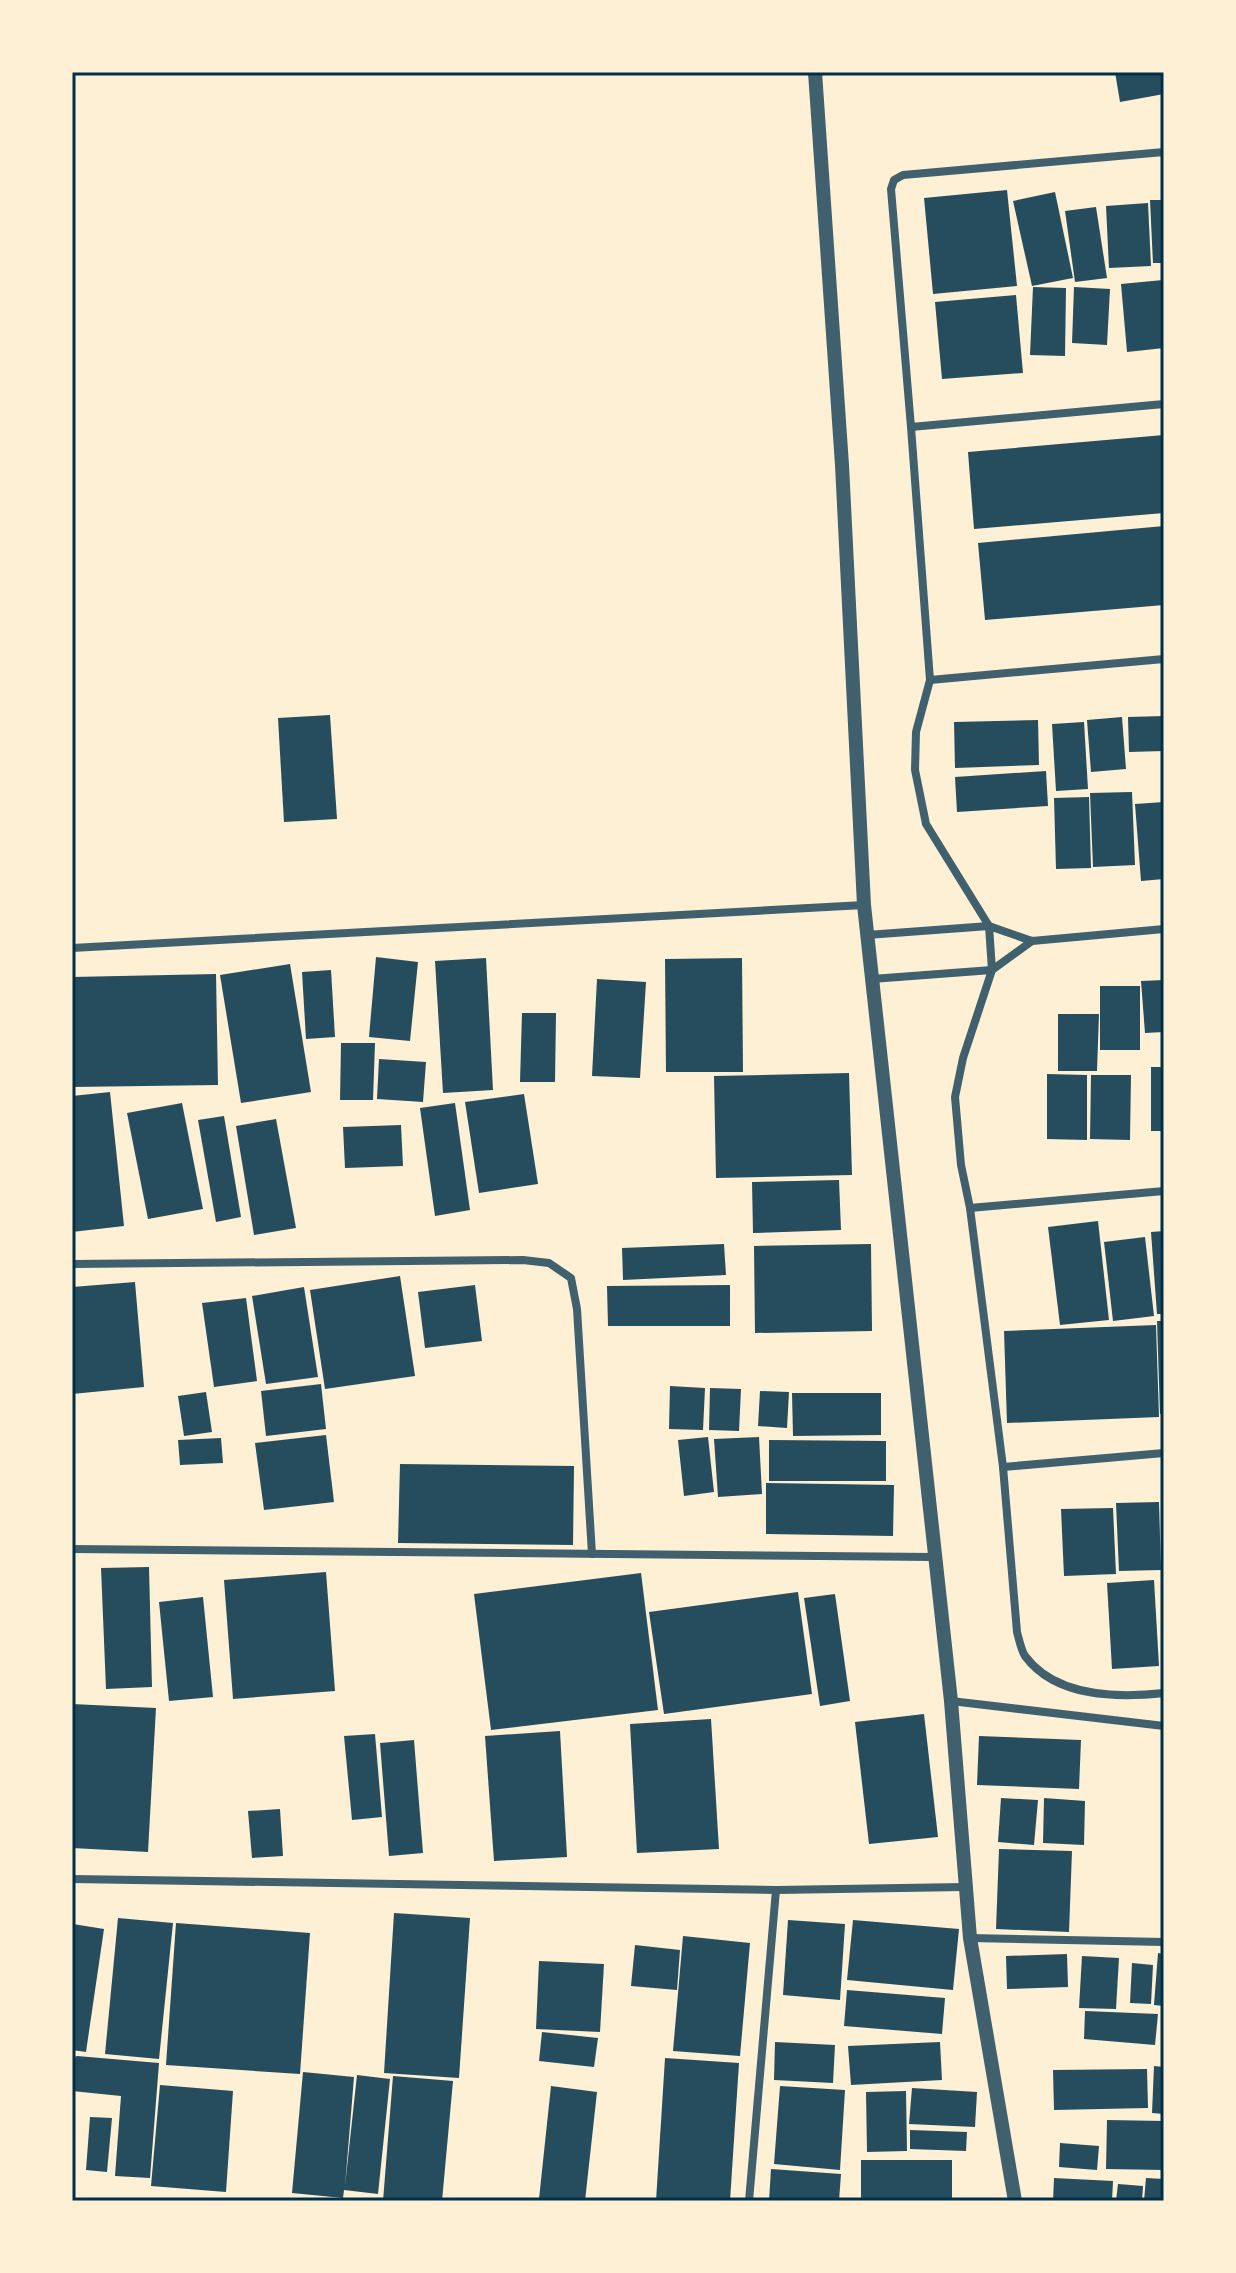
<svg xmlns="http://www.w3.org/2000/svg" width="1236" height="2273" viewBox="0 0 1236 2273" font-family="'Open Sans',sans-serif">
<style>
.building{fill:#264d5e}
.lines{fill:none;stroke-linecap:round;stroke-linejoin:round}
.minor{stroke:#3f606c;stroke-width:8}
.tertiary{stroke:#3f606c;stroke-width:14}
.neatline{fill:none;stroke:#003049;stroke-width:3}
</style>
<rect width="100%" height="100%" fill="#fdf0d5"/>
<!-- building -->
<g class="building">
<path d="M1115 72H1164V94L1120 102Z"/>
<path d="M1007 190 1017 286 933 294 924 198Z"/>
<path d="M1055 192 1073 278 1032 286 1013 201Z"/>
<path d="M1150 200H1164V263H1153Z"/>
<path d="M1148 203 1151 266 1109 268 1106 206Z"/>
<path d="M1096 207 1107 278 1075 282 1065 211Z"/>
<path d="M1163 280 1164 348 1127 352 1121 284Z"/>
<path d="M1033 287 1066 288 1065 356 1030 355Z"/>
<path d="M1074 287 1110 289 1107 345 1072 343Z"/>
<path d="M1016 295 1023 373 942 379 935 302Z"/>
<path d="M1164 435V513L974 529 968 452Z"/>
<path d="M1164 526V605L985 620 978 543Z"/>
<path d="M330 715 337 819 284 822 278 718Z"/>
<path d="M1164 716V751L1129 752 1128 717Z"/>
<path d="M1122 717 1126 769 1091 772 1087 720Z"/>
<path d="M1038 720 1039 765 955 768 954 722Z"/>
<path d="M1084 722 1088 789 1056 791 1052 724Z"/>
<path d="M1046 771 1048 806 957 812 955 777Z"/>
<path d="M1132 792 1135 865 1093 867 1090 793Z"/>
<path d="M1089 797 1091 868 1056 869 1054 798Z"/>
<path d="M1164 802V879L1141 881 1135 804Z"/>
<path d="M376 957 418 962 410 1041 369 1037Z"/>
<path d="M486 958 493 1090 443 1093 435 961Z"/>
<path d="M742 958 743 1072H666L665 959Z"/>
<path d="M290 964 311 1092 241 1103 220 975Z"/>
<path d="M331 970 335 1037 306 1039 302 972Z"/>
<path d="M216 974 218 1085 72 1087V977Z"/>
<path d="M597 979 646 982 640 1078 592 1076Z"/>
<path d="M1164 980V1032L1145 1033 1141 981Z"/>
<rect x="1100" y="986" width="40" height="64"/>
<path d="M522 1013H556L555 1082H520Z"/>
<path d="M1058 1014H1099L1097 1071H1058Z"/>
<path d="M341 1043H375L373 1100H340Z"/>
<path d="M379 1059 426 1062 423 1102 377 1099Z"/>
<rect x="1151" y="1067" width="13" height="64"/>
<path d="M849 1073 852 1175 716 1178 714 1076Z"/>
<path d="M1047 1074 1087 1075V1140L1047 1139Z"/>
<path d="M1091 1075H1131L1130 1140 1090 1139Z"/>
<path d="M110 1092 124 1226 72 1232V1096Z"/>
<path d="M524 1094 538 1184 479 1193 465 1102Z"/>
<path d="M182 1103 203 1209 148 1219 127 1113Z"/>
<path d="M455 1103 470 1210 435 1216 420 1108Z"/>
<path d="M224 1116 241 1217 216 1222 198 1120Z"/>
<path d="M276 1119 296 1228 254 1235 236 1126Z"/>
<path d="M401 1125 403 1166 345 1168 343 1127Z"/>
<path d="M839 1180 841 1230 753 1233 752 1182Z"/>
<path d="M1098 1221 1109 1320 1060 1325 1048 1227Z"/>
<path d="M1164 1231V1314H1157L1151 1232Z"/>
<path d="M1145 1237 1154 1316 1113 1321 1104 1242Z"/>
<path d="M724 1244 726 1275 623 1280 622 1248Z"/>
<path d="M871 1244 872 1331 755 1333 754 1246Z"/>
<path d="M400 1276 415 1376 325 1389 310 1290Z"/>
<path d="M135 1282 144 1387 72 1394V1287Z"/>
<path d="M475 1285 482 1341 425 1348 418 1292Z"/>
<path d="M730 1285V1326H608L607 1286Z"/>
<path d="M304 1287 318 1377 266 1384 252 1296Z"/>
<path d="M246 1298 257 1381 214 1387 202 1303Z"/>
<path d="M1157 1321H1164V1413L1160 1414Z"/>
<path d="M1156 1325 1159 1417 1007 1423 1004 1331Z"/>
<path d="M321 1384 326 1429 266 1436 261 1391Z"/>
<path d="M670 1386 705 1388 703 1430 669 1429Z"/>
<path d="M710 1388 741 1389 739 1431 709 1430Z"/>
<path d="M760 1391 789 1392 787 1428 758 1426Z"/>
<path d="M206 1392 212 1432 184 1436 178 1396Z"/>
<path d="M792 1393H881V1435L793 1436Z"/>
<path d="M326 1435 334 1502 264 1510 255 1443Z"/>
<path d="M708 1437 714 1492 684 1496 678 1440Z"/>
<path d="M759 1437 762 1494 718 1497 714 1439Z"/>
<path d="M221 1438 223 1463 180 1465 178 1440Z"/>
<path d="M769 1440 886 1441V1481H769Z"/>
<path d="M400 1464 574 1466 573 1545 398 1543Z"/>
<path d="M766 1483 894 1485 893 1536 766 1534Z"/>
<path d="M1159 1502 1161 1570 1119 1571 1116 1503Z"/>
<path d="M1113 1508 1116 1574 1064 1576 1061 1509Z"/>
<path d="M149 1567 152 1687 106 1689 101 1568Z"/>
<path d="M326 1572 335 1691 233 1699 224 1580Z"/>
<path d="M641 1573 658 1710 491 1730 474 1594Z"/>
<path d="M1154 1580 1159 1666 1112 1669 1107 1583Z"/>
<path d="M798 1592 812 1694 664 1714 649 1612Z"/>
<path d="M835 1594 850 1701 820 1706 804 1598Z"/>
<path d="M203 1597 213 1697 169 1701 159 1602Z"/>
<path d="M72 1704 156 1708 148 1852 72 1848Z"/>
<path d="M924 1714 938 1837 869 1844 855 1722Z"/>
<path d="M711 1719 719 1849 637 1853 630 1724Z"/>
<path d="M560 1731 567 1857 494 1861 485 1736Z"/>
<path d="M375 1734 382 1817 352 1820 344 1736Z"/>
<path d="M979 1736 1081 1740 1079 1789 977 1785Z"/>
<path d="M414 1740 423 1853 389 1856 380 1743Z"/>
<path d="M1001 1798 1038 1800 1034 1845 998 1842Z"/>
<path d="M1044 1798 1085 1801 1084 1845 1043 1843Z"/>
<path d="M280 1809 283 1856 252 1858 248 1811Z"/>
<path d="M999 1849 1072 1851 1069 1932 996 1929Z"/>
<path d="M394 1913 470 1918 459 2078 384 2073Z"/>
<path d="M118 1918 173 1923 159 2059 105 2054Z"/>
<path d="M788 1920 845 1924 840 2000 783 1995Z"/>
<path d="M853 1920 959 1929 953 1990 847 1980Z"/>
<path d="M176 1923 310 1933 300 2074 166 2065Z"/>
<path d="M73 1924 104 1929 86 2052 72 2050Z"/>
<path d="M683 1936 750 1943 740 2056 673 2051Z"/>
<path d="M635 1945 680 1950 677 1990 631 1986Z"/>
<path d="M1158 1953 1164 1954V2006L1154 2005Z"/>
<path d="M1067 1954 1068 1987 1007 1989 1006 1956Z"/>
<path d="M1082 1956 1119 1958 1116 2009 1079 2008Z"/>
<path d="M539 1961 604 1964 600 2032 536 2029Z"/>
<path d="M1132 1963 1153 1965 1151 2004 1130 2003Z"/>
<path d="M847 1990 945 1998 942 2034 844 2026Z"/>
<path d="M1085 2011 1158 2014 1155 2045 1084 2039Z"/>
<path d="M542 2032 598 2038 594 2067 539 2061Z"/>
<path d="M775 2042 835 2045 833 2083 774 2080Z"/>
<path d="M940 2042 942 2080 851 2085 848 2046Z"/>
<path d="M77 2056 159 2063 150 2178 115 2176 121 2096 72 2091V2058Z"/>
<path d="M665 2058 739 2063 730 2201H656Z"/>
<path d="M1154 2066 1164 2067V2114L1152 2113Z"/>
<path d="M1147 2069 1148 2108 1054 2110 1053 2070Z"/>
<path d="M303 2072 354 2077 345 2186 357 2075 390 2079 378 2194 344 2190 343 2198 292 2193Z"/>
<path d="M393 2076 453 2081 442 2201H383Z"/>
<path d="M160 2085 233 2091 226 2192 151 2186Z"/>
<path d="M551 2086 597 2092 585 2201 539 2199Z"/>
<path d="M780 2086 845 2090 840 2170 774 2164Z"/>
<path d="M912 2088 977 2092 975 2127 909 2124Z"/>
<path d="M906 2091 907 2151 867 2152 866 2092Z"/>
<path d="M90 2117 112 2118 107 2172 86 2170Z"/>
<path d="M1107 2120 1164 2121V2170L1106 2169Z"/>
<path d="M910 2130 967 2132 966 2151 910 2149Z"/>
<path d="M1060 2143 1099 2146 1097 2170 1059 2167Z"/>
<rect x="861" y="2160" width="91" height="41"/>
<path d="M771 2169 841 2174 839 2201H769Z"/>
<path d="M1054 2178 1113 2181 1112 2201H1053Z"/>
<path d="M1146 2178 1164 2179V2201H1144Z"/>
<path d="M1118 2184 1143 2186 1142 2201H1116Z"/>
</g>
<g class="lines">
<!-- minor -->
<g class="minor">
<path d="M1164 152 903 175 894 180 891 189 911 427 1164 404"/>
<path d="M911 427 930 680 1164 659"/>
<path d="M930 680 916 732 915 770 926 824 989 926 992 970 963 1058 955 1097 961 1165 970 1208 1164 1191"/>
<path d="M867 935 989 926 1032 941 1164 929"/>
<path d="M72 948 864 905"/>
<path d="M872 979 992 970 1032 941"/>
<path d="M970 1208 1003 1467 1164 1453"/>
<path d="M72 1264 523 1260 549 1263 571 1278 577 1309 592 1554"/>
<path d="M1003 1467 1017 1632C1019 1639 1021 1650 1025 1656 1056 1698 1118 1698 1164 1693"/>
<path d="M72 1549 934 1557"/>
<path d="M951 1701 1164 1726"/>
<path d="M72 1879 776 1890 964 1887"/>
<path d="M970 1938 1164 1942"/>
<path d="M749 2201 776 1890"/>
</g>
<!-- tertiary -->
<path class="tertiary" d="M815 72 842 465 864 905 951 1701 970 1938 1015 2201"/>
</g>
<!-- border -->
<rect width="1236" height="2273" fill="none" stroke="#fdf0d5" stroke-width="148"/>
<rect x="74" y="74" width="1088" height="2125" class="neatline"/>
</svg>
